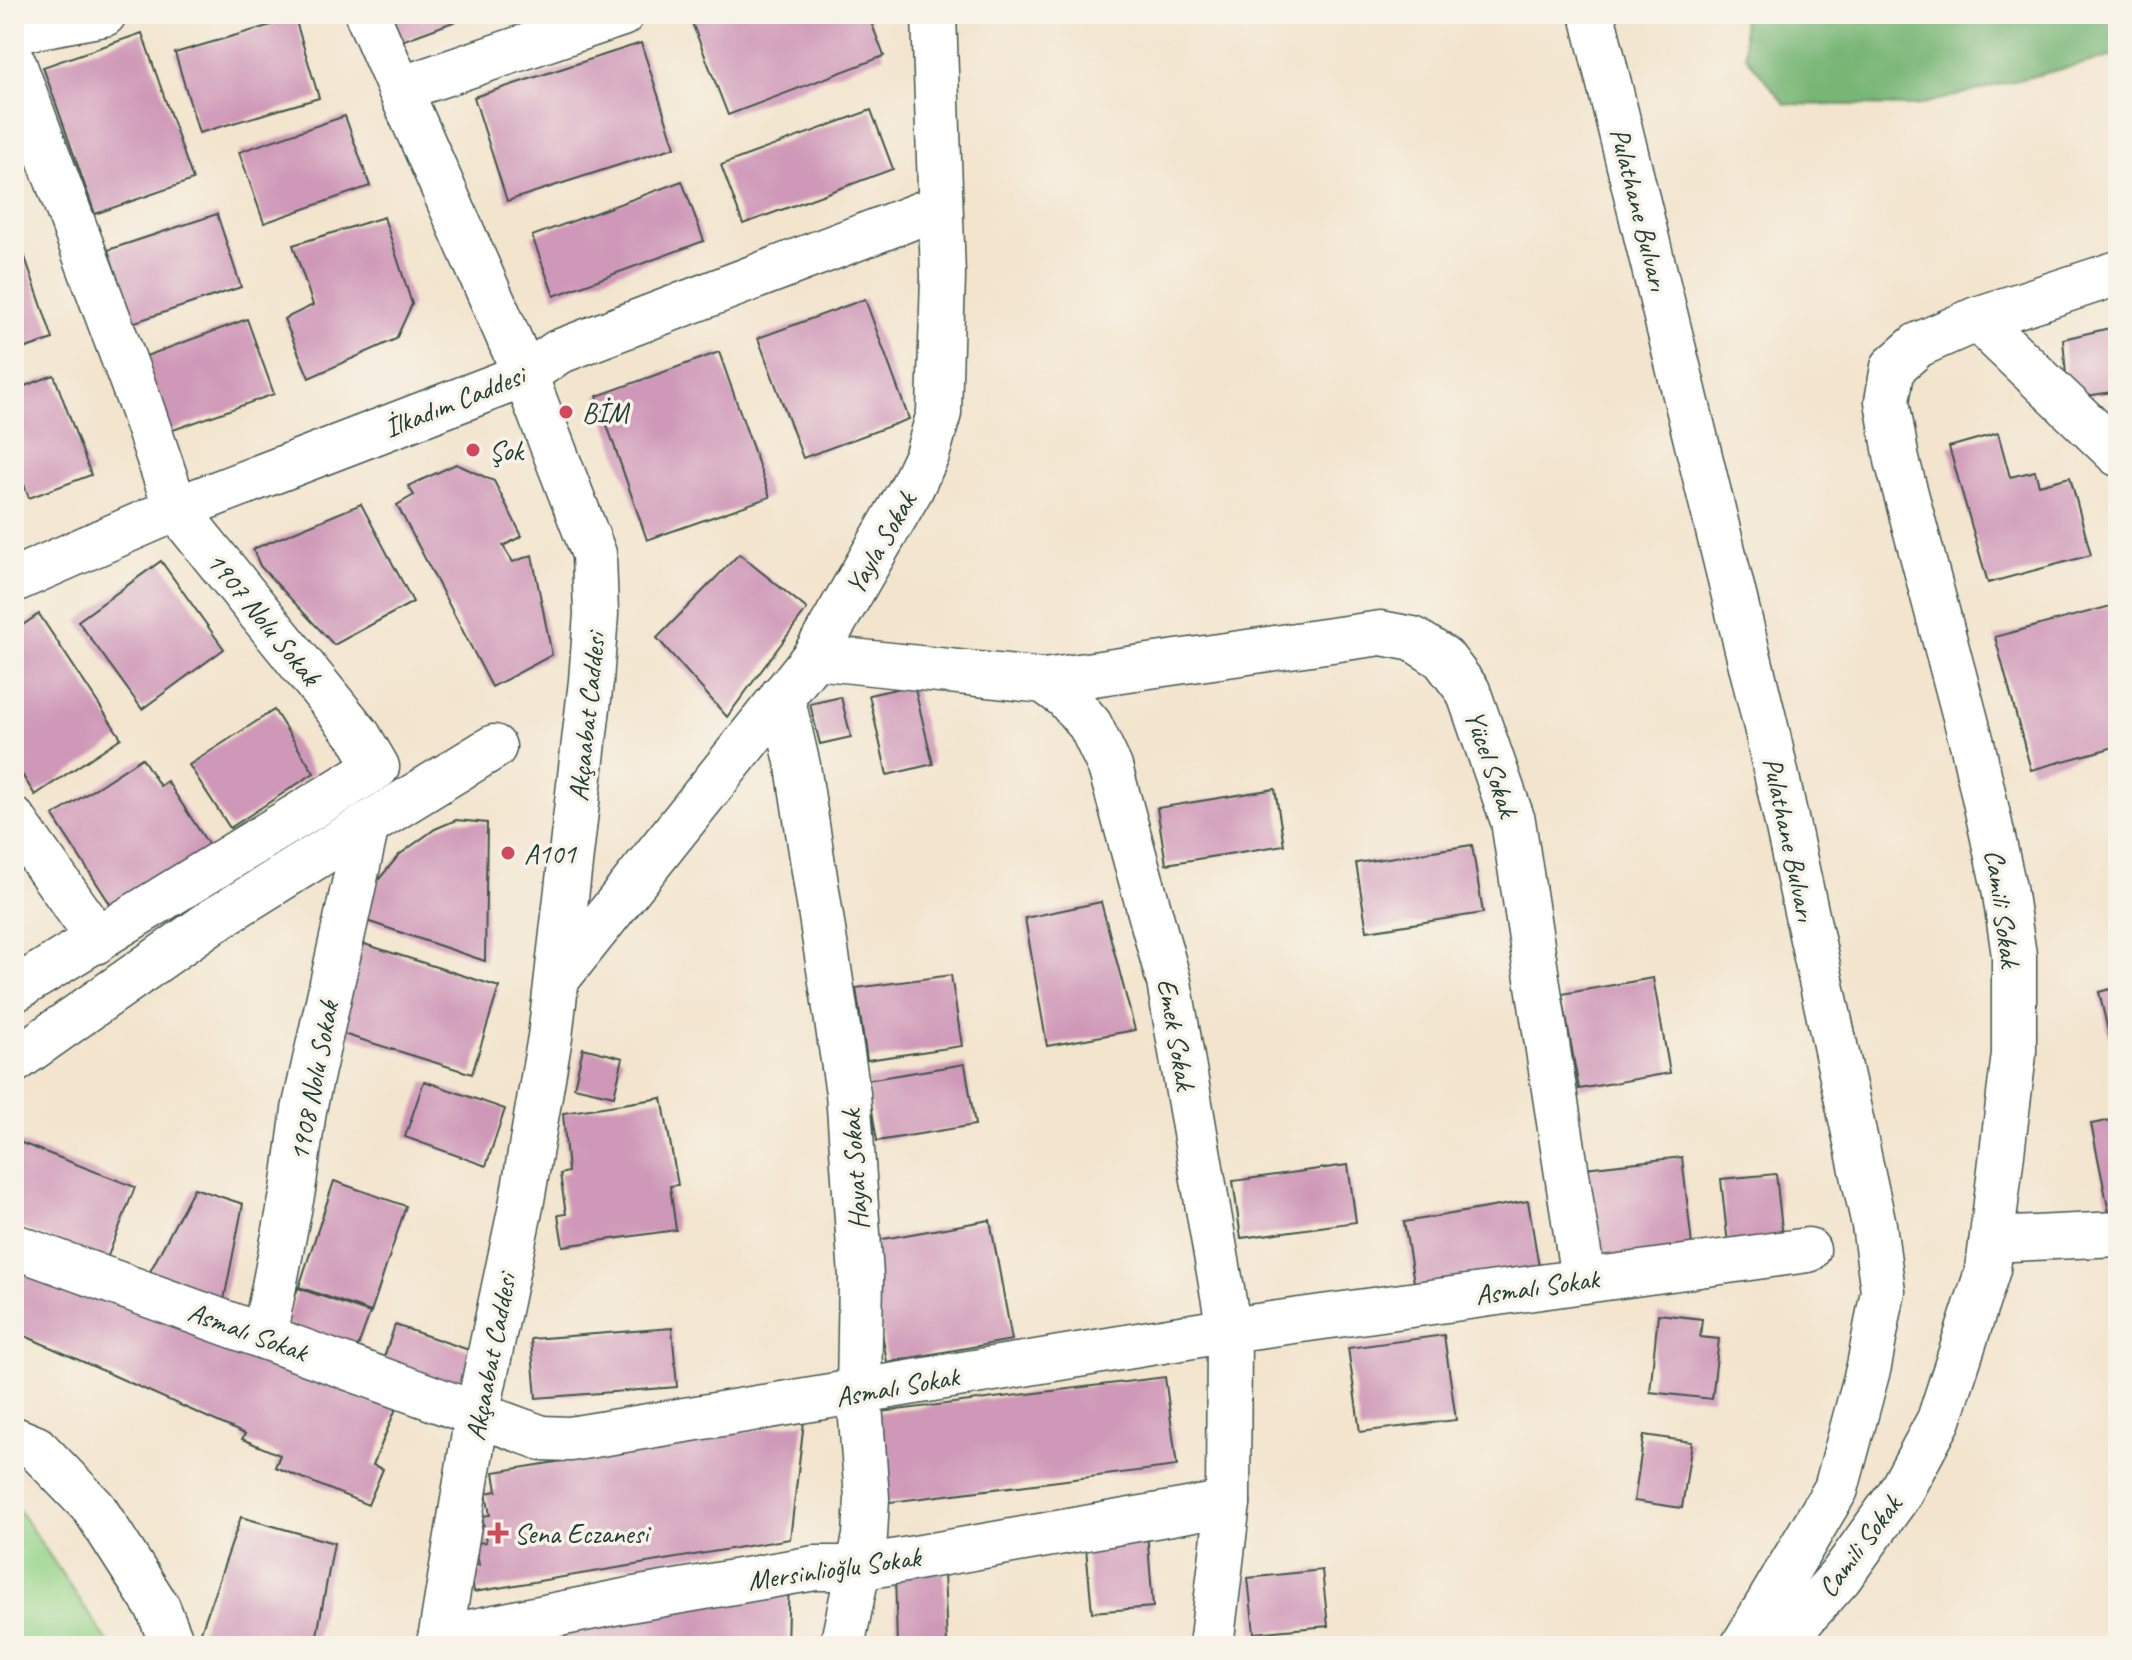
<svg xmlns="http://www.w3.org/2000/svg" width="2132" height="1660" viewBox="0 0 2132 1660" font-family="Caveat,sans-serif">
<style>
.green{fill:#96d48a;stroke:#5a885f;stroke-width:2}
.forest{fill:#78b676;stroke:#4c7a55;stroke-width:2}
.building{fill:#cf98b8}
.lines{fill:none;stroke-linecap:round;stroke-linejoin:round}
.minor-casing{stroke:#3f564b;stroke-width:47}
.minor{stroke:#fff;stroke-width:44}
.poi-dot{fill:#d1495b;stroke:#f7f3e8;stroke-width:3}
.labels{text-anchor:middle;stroke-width:7;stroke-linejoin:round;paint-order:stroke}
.street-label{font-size:28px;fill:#1f3d34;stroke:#f7f3e8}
.poi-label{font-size:28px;fill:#1f3d34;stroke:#f7f3e8;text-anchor:start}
</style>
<rect width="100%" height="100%" fill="#f7f3e8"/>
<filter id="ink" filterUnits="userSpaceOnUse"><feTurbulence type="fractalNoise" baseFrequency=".0125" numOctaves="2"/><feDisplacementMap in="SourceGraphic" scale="16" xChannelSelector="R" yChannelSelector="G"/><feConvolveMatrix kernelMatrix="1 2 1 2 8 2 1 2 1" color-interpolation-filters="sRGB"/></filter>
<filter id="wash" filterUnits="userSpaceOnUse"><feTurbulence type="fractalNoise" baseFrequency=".006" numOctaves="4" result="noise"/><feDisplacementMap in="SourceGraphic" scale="32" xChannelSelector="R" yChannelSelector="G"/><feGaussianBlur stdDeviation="1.8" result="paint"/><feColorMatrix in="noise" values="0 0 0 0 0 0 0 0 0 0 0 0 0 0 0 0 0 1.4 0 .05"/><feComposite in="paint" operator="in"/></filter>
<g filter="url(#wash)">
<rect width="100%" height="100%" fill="#f3e4cd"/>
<!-- green -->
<path class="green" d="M14 1503 111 1646H14Z"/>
<!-- forest -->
<path class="forest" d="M1742 14H2118V55L1915 106 1785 104 1746 56Z"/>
<g id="blocks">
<!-- building -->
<g class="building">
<path d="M389 14H475L399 42Z"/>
<path d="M708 14H868L884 56 728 115 691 20Z"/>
<path d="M295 18 319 98 199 133 175 53Z"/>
<path d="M142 33 193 180 95 214 43 67Z"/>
<path d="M641 43 675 147 507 201 474 97Z"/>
<path d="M871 110 893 169 743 224 721 165Z"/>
<path d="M345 116 370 186 264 223 239 152Z"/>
<path d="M682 181 704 241 554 296 532 236Z"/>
<path d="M217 214 241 287 132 323 108 250Z"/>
<path d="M384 217 412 304 396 339 309 378 284 319 313 305 293 245Z"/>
<path d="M14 225 53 339 14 352Z"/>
<path d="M865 299 909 419 803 458 758 338Z"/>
<path d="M247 319 274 394 162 434 135 360Z"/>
<path d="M2118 326V391L2068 399 2063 339Z"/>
<path d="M719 352 770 497 647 540 597 396Z"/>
<path d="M54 375 91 475 29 498 14 457V390Z"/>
<path d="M1998 433 2010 477 2035 471 2039 485 2070 477 2091 555 1988 583 1949 447Z"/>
<path d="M456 464 494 481 522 536 503 546 513 562 532 555 552 655 492 687 397 505 414 495 408 486Z"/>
<path d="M361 504 413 602 334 645 260 566 253 549Z"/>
<path d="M739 554 807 609 727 717 657 638Z"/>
<path d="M161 561 224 649 142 709 78 621Z"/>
<path d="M2118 604V746L2031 770 1995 637Z"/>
<path d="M39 614 121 738 35 795 14 762V631Z"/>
<path d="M914 685 933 764 887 775 869 695Z"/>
<path d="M841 697 851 737 820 744 810 704Z"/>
<path d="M274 710 314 773 230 828 189 765Z"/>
<path d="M142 758 160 786 167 781 214 853 118 916 53 816Z"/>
<path d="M1275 789 1284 845 1166 864 1157 808Z"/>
<path d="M456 820 487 823 485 961 364 920 374 885 399 855 435 829Z"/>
<path d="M1472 845 1483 913 1367 931 1356 863Z"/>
<path d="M1101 902 1135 1030 1047 1046 1025 918Z"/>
<path d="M355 941 499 987 472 1074 327 1029Z"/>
<path d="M951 975 962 1046 867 1060 856 988Z"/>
<path d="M1653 978 1670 1073 1579 1089 1562 994Z"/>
<path d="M2118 987V1068L2117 1069 2099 992Z"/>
<path d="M583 1048 623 1058 614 1096 574 1087Z"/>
<path d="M965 1064 975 1125 877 1141 867 1080Z"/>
<path d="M424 1081 505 1109 486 1166 405 1137Z"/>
<path d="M662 1098 678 1185 670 1186 676 1230 563 1246 558 1215 566 1214 560 1174 568 1172 563 1113Z"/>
<path d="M2118 1119V1215L2110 1217 2091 1124Z"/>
<path d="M14 1140 135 1187 106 1261 14 1225Z"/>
<path d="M1682 1157 1693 1254 1595 1265 1585 1168Z"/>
<path d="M1348 1165 1356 1222 1241 1238 1233 1181Z"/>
<path d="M1776 1174 1784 1248 1729 1254 1721 1179Z"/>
<path d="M334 1181 406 1206 371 1312 299 1287Z"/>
<path d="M194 1188 243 1204 222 1310 145 1281Z"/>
<path d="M1528 1201 1540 1273 1416 1294 1404 1222Z"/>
<path d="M990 1220 1012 1340 887 1362 866 1242Z"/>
<path d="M14 1250 401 1396 373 1465 383 1469 368 1505 275 1467 280 1455 242 1439 245 1434 14 1331Z"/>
<path d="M298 1288 370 1313 357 1349 286 1323Z"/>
<path d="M1658 1314 1702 1319 1700 1337 1719 1339 1712 1399 1650 1392Z"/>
<path d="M395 1325 472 1351 457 1395 380 1369Z"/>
<path d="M672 1328 677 1387 536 1398 531 1339Z"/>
<path d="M1444 1335 1456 1420 1360 1432 1348 1348Z"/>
<path d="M1165 1377 1177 1466 875 1504 864 1414Z"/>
<path d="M804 1422 790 1539 474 1592 470 1566 479 1565 475 1543 486 1542 482 1516 490 1515 486 1493 497 1491 494 1472Z"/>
<path d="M1644 1435 1692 1442 1682 1508 1634 1501Z"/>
<path d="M241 1517 334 1543 315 1646H196Z"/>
<path d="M1147 1531 1153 1607 1092 1612 1085 1537Z"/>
<path d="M1322 1570 1328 1626 1254 1633 1248 1578Z"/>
<path d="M944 1572 947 1645 897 1646 895 1573Z"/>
<path d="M789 1576 787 1646H449Z"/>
</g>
</g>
</g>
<g filter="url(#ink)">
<use href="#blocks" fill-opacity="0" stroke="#3f564b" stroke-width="2"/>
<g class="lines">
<!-- minor casing -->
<g class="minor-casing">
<g id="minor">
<path d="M367 14 525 375 594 554 596 614 591 681 550 1037 521 1206 477 1415 439 1646"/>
<path d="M1592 14 1767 731 1874 1225 1883 1291 1869 1366 1836 1489 1743 1646"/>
<path d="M14 31 104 14"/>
<path d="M14 64 141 406 176 509 359 736 377 767 14 990"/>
<path d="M400 89 622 14"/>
<path d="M1977 319 2118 454"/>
<path d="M14 580 176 509 525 375 558 352 939 207"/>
<path d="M814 657 1044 681 1066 697 1090 725 1110 767 1169 982 1229 1330 1228 1503 1211 1646"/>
<path d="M1044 681 1381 633 1413 639 1443 658 1468 691 1513 821 1583 1279"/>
<path d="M782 696 798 766 848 1093 861 1276 859 1392 867 1498 865 1536 842 1646"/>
<path d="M14 820 87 923 95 942"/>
<path d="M367 825 494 747"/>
<path d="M558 978 814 657 911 489 927 455 939 413 943 276 934 14"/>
<path d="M14 1061 211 922 367 825 304 1110 293 1190 264 1337"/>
<path d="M1992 1240 2118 1234"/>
<path d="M14 1246 542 1438 570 1439 1229 1330 1808 1250"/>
<path d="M14 1439 36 1448 94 1508 158 1608 173 1646"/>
<path d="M440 1638 629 1600 815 1568H859L1228 1503"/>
<path d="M1778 1646 1840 1577 1898 1496 1939 1420 1988 1269 2014 1054V955L2004 888 1973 747 1897 460 1887 401 1893 367 1918 345 1977 319 2118 273"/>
</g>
</g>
<!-- minor -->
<use href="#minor" class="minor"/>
</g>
</g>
<!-- markers -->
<g class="poi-dot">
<circle cx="566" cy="412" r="8"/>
<circle cx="473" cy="450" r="8"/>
<circle cx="508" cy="853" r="8"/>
<path d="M494 1521h8v8h8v8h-8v8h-8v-8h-8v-8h8z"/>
</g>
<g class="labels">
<!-- street labels -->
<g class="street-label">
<text transform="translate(1640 209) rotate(76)" y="10">Pulathane Bulvarı</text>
<text transform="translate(454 401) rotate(-22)" y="10">İlkadım Caddesi</text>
<text transform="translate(880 543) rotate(-60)" y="10">Yayla Sokak</text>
<text transform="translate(264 618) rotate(51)" y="10">1907 Nolu Sokak</text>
<text transform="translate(586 717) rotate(-84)" y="10">Akçaabat Caddesi</text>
<text transform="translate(1492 763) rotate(71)" y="10">Yücel Sokak</text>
<text transform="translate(1790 839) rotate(78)" y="10">Pulathane Bulvarı</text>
<text transform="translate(2003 908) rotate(82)" y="10">Camili Sokak</text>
<text transform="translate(1177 1034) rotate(80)" y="10">Emek Sokak</text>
<text transform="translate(313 1081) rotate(-79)" y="10">1908 Nolu Sokak</text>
<text transform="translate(854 1170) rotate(-94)" y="10">Hayat Sokak</text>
<text transform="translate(1537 1286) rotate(-8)" y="10">Asmalı Sokak</text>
<text transform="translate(248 1331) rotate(20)" y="10">Asmalı Sokak</text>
<text transform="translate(490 1357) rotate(-79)" y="10">Akçaabat Caddesi</text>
<text transform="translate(897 1386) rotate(-10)" y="10">Asmalı Sokak</text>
<text transform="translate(1859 1546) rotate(-53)" y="10">Camili Sokak</text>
<text transform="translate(834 1568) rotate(-8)" y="10">Mersinlioğlu Sokak</text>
</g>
<!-- poi labels -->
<g class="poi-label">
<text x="582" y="422">BİM</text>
<text x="489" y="460">Şok</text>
<text x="524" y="863">A101</text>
<text x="514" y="1543">Sena Eczanesi</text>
</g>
</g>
<!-- margin -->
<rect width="2132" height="1660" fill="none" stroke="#f7f3e8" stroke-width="48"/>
</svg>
